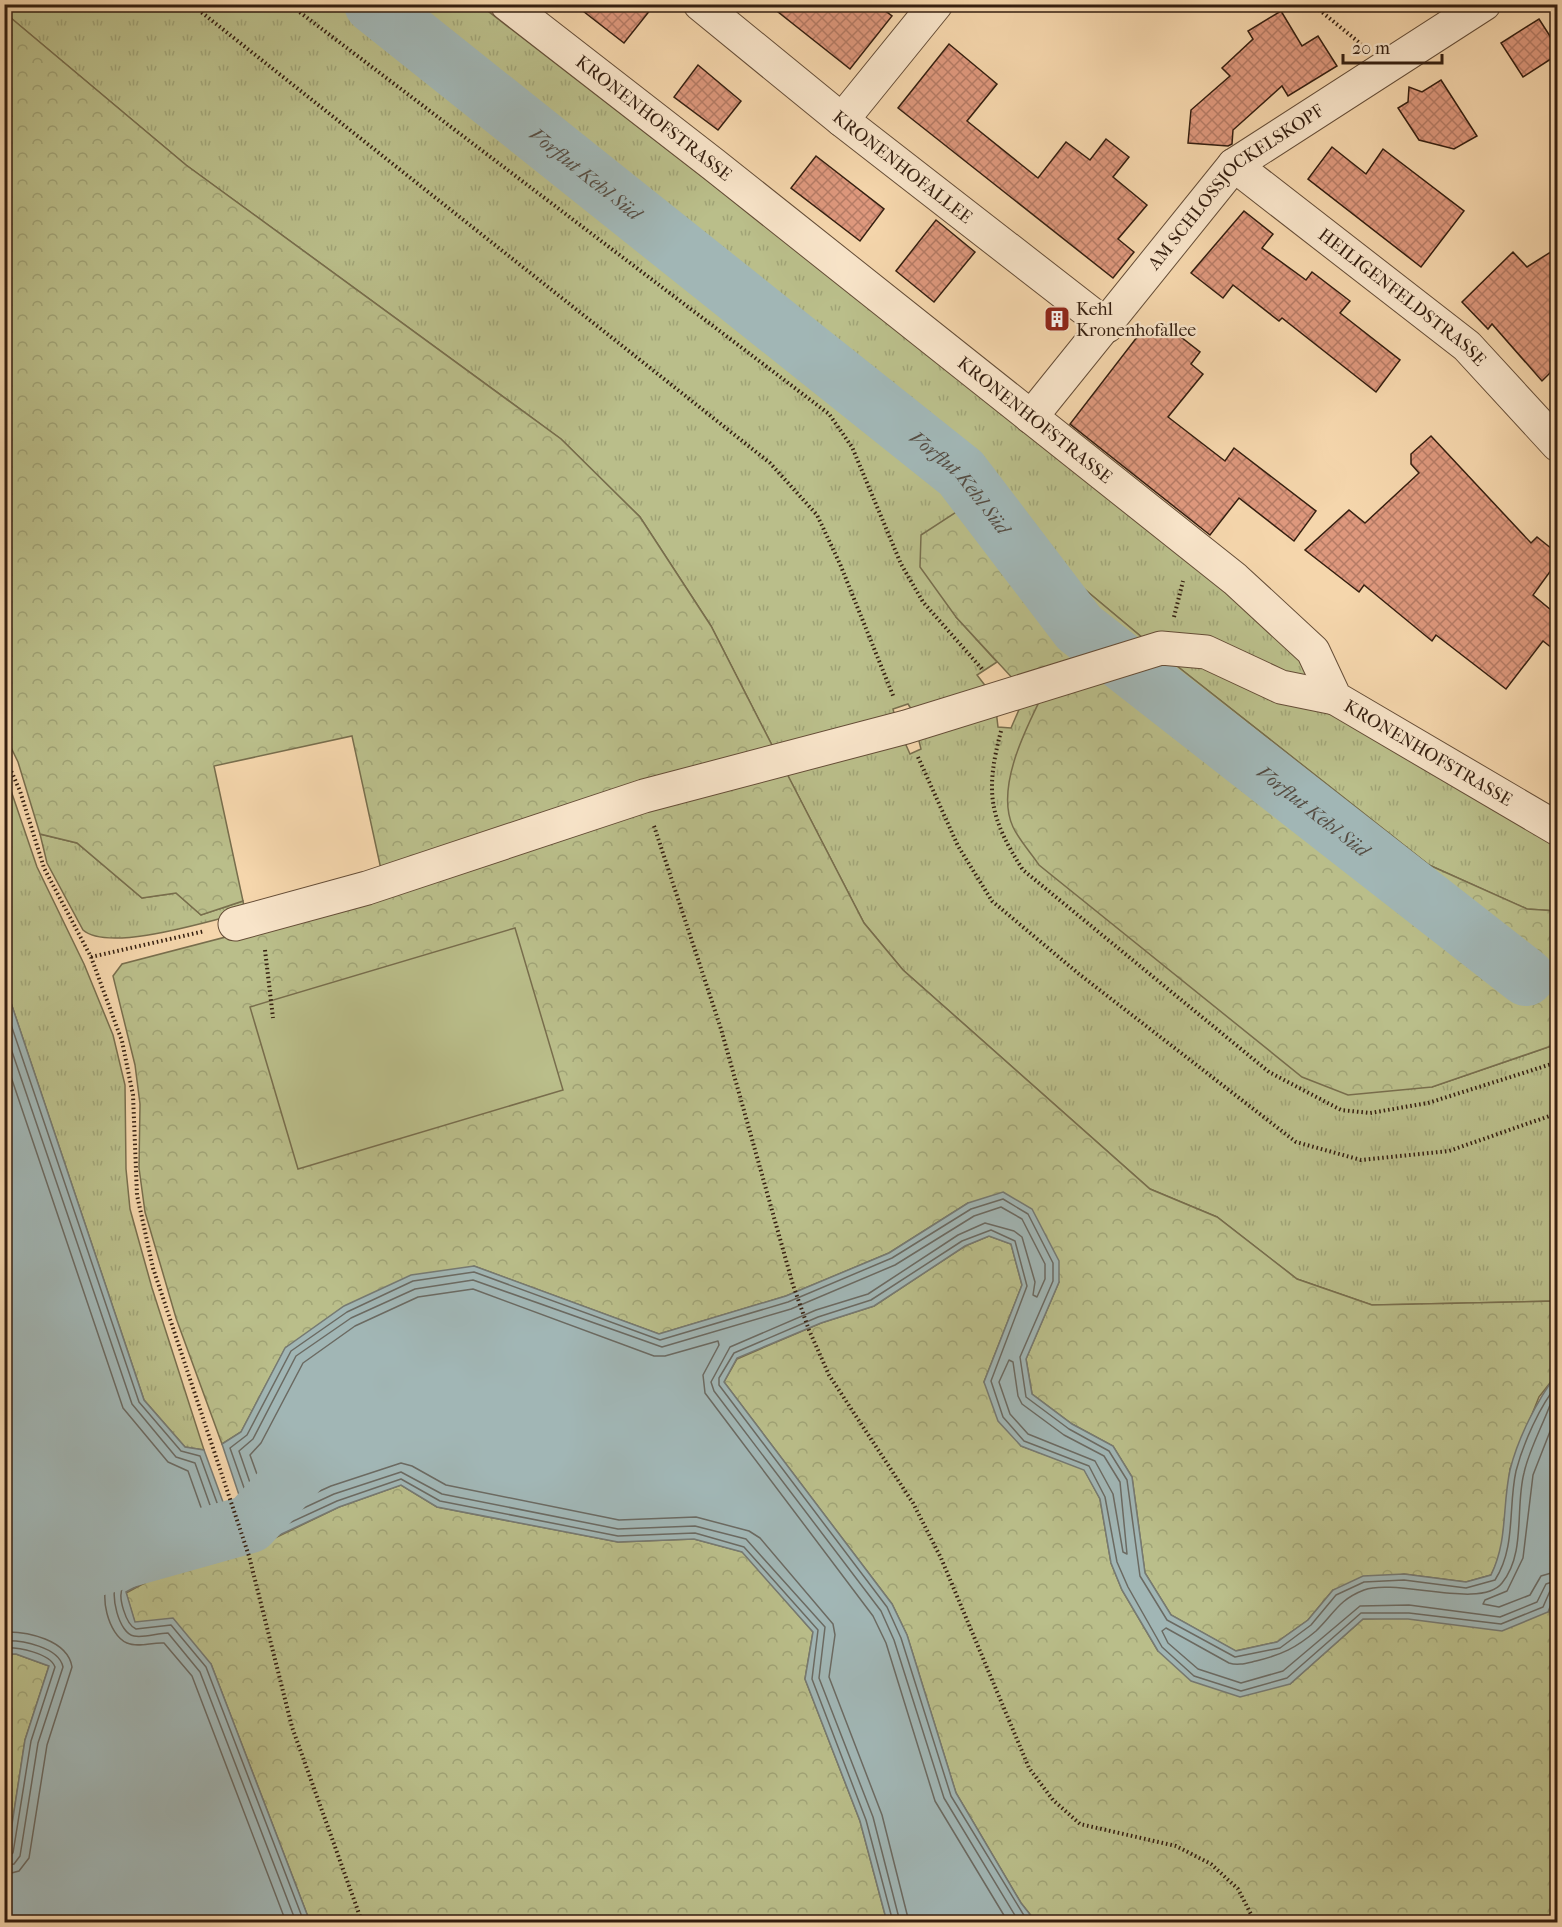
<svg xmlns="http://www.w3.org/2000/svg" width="1562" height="1927" viewBox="0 0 1562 1927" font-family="'IM FELL French Canon',serif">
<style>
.grass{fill:url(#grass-tufts);stroke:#786e4d;stroke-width:1.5}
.forest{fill:url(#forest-crowns);stroke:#786e4d;stroke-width:1.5}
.pitch{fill:#babe8a;stroke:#786e4d;stroke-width:1.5}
.water{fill:#a1b6b5;stroke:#767a73;stroke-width:1.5}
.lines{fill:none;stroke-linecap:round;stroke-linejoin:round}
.shore{stroke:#6b6a62;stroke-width:1.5}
.stream{stroke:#767a73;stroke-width:10}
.river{stroke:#a1b6b5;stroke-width:58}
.building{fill:url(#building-cross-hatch);stroke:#351f10;stroke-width:1.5}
.minor-casing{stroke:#654d37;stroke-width:35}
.path{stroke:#351f10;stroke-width:4;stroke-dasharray:1.5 3;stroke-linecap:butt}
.minor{stroke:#f8e4c9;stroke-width:33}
.labels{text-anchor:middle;stroke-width:4.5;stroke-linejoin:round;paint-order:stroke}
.street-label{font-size:18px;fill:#351f10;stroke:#f8e4c9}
.poi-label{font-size:18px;fill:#351f10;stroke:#f8e4c9;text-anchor:start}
.water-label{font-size:20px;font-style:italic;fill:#554c42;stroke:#f8e4c9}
</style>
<defs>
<pattern id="grass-tufts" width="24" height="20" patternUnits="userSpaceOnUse" patternTransform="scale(1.5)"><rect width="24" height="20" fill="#babe8a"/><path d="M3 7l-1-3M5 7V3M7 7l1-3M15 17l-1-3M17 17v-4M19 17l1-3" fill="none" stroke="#a0a376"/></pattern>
<pattern id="forest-crowns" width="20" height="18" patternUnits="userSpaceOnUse" patternTransform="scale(1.5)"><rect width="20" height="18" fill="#babe8a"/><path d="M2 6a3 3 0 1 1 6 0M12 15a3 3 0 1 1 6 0" fill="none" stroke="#a0a376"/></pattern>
<pattern id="building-cross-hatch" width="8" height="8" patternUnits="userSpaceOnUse" patternTransform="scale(1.5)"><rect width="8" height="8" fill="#de987d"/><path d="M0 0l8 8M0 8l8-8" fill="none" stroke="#b57b65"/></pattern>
</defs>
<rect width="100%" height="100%" fill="#f5d6ac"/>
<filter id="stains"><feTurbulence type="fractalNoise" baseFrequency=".00333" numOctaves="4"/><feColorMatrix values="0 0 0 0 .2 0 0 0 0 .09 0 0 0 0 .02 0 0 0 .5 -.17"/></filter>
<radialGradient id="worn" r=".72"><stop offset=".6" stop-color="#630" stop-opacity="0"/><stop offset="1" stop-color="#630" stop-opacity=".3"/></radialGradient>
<!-- grass -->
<g class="grass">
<path d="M4 5H480L1229 584 1303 648 1312 680 1149 643 1070 577 1032 585 964 507 956 617 997 662 977 675 987 688 915 715 908 704 893 709 896 721 777 755 711 626 640 517 561 439 186 165 5 13Z"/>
<path d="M1163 655 1332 709 1557 842V911L1527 909 1429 865Z"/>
<path d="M1043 694 1432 1087 1557 1044V1301L1372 1305 1297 1279 1217 1217 1150 1189 903 970 864 923 785 770 896 739 906 745 910 754 921 749 919 741 924 730 996 710 998 727 1011 728 1021 705Z"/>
<path d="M4 770 37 867 84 964 113 1035 125 1085 126 1169 130 1209 152 1288 204 1450 185 1447 144 1400 5 985Z"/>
<path d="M40 834 77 843 142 898 176 893 201 915 243 901 245 912C212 920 109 953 83 930L47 863Z"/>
</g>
<!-- forest -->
<g class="forest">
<path d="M5 13 186 165 561 439 640 517 711 626 777 755 382 874 352 736 214 766 243 901 201 915 176 893 142 898 77 843 40 834 18 762 5 735Z"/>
<path d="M964 507 1032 585 1070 577 1163 655 1429 865 1527 909 1557 911V1044L1432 1087 1348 1095 1302 1077 1039 865C1031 853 1019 840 1013 827 995 788 1026 728 1043 694L1015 681 956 617 920 567 921 535Z"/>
<path d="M785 770 864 923 903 970 1150 1189 1217 1217 1297 1279 1372 1305 1557 1301V1374L1539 1397 1510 1469 1501 1554 1491 1575 1466 1582 1404 1574 1333 1590 1308 1620 1277 1642 1235 1651 1171 1615 1145 1573 1132 1477 1113 1446 1072 1424 1032 1394 1026 1359 1059 1282 968 1203 889 1253 786 1296 659 1334 474 1266 286 1347 241 1432 222 1444 176 1318 145 1212 139 1168 140 1104 135 1065 113 976 122 964 387 895 615 815Z"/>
<path d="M989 1236 1011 1244 1022 1285 984 1382 1021 1446 1084 1469 1100 1499 1111 1563 1122 1590 1158 1651 1290 1684 1363 1619 1548 1612 1557 1587V1922H1036L1021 1903 956 1793 907 1635 892 1604 724 1382 737 1359 821 1323 874 1306 965 1246Z"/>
<path d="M401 1485 437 1507 618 1542 694 1539 743 1552 813 1632 805 1679 860 1821 887 1922H310L211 1664 135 1623 126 1593 200 1553 242 1554 339 1507Z"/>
<path d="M5 1654H16L49 1666 25 1740 5 1870Z"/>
</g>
<!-- pitch -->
<path class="pitch" d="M515 928 563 1090 298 1169 250 1007Z"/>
<!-- water -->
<g class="water">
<path d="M5 985 144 1400 185 1447 204 1450 242 1554 200 1553 126 1592 135 1622 173 1618 211 1664 310 1922H8L5 1920V1870L25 1740 49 1666 16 1654H5Z"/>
<path d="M1003 1192 1032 1209 1059 1261V1282L1026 1359 1032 1394 1072 1424 1113 1446 1132 1477 1145 1573 1171 1615 1236 1651 1277 1642 1308 1620 1333 1590 1363 1576 1404 1574 1466 1582 1491 1575C1508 1540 1502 1507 1510 1470 1518 1438 1537 1400 1557 1374L1558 1587 1548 1612 1502 1631 1408 1619H1363L1290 1684 1240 1697 1191 1681 1158 1651 1122 1590 1111 1563 1100 1499 1084 1470 1021 1446 998 1421 984 1382 1022 1285 1011 1244 989 1236 965 1246 874 1306 821 1323 737 1358 724 1382 892 1604 907 1635 956 1793 1021 1903 1036 1922H887L860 1821 805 1679 813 1632 742 1552 694 1539 618 1542 437 1507 401 1485 339 1507 256 1546 222 1444 241 1432 285 1348 344 1306 411 1275 474 1266 659 1334 786 1296 889 1253 968 1203Z"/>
</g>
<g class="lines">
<!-- shore -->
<g class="shore">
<path d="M4 1004 139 1402 181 1451 200 1456 232 1544 229 1548 198 1547 123 1587C117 1596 126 1625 136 1629L171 1625 206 1667 304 1922"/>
<path d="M4 1028 132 1404 176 1457 195 1463 221 1536 219 1540 194 1541 117 1582C109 1593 119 1634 134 1636 145 1638 157 1633 168 1633L200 1672 296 1922"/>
<path d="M4 1056 123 1408 168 1462 188 1471 208 1527 206 1530 190 1533 110 1577C98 1593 108 1635 127 1643 138 1648 152 1642 164 1643L192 1676 286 1922"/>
<path d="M1009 1360 1013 1362 1018 1396 1022 1404 1064 1435 1104 1456 1120 1482 1127 1554 1123 1552 1113 1494 1095 1461 1028 1434 1010 1414 999 1382Z"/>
<path d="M1558 1396 1550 1405C1542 1427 1529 1450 1524 1473 1515 1507 1526 1554 1502 1583 1481 1610 1396 1578 1364 1590 1338 1600 1334 1614 1316 1631 1296 1648 1281 1655 1256 1661 1247 1663 1238 1666 1229 1663L1166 1628 1162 1631 1168 1643 1198 1669 1241 1683 1283 1671 1360 1606 1409 1605 1500 1617 1537 1602 1546 1584 1558 1580"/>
<path d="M1558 1411 1533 1475 1523 1558 1507 1591 1485 1600 1483 1604 1499 1607 1530 1595 1541 1576 1558 1571"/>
<path d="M4 1632C27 1631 68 1640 72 1667L47 1745 29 1858 19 1871 4 1875"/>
<path d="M4 1641C22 1640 59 1647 63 1667L38 1743 20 1856 14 1864 4 1866"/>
<path d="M4 1648C18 1647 50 1653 55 1667L31 1741 13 1853 4 1859"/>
<path d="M893 1922 866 1820 812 1679 818 1630 744 1547 695 1533 618 1536 440 1501 401 1479 337 1501 261 1536 230 1448 247 1435 291 1351 347 1312 413 1281 474 1272 660 1340 788 1302 892 1258 971 1209 1003 1199 1028 1214 1053 1263V1281L1020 1357 1026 1397 1069 1429 1109 1451 1127 1480 1140 1576 1167 1620 1235 1657 1280 1648 1311 1625 1336 1595 1364 1582 1404 1580 1466 1588 1495 1580C1516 1548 1508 1507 1516 1471 1523 1444 1540 1405 1558 1384"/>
<path d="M900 1922 873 1817 819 1678 825 1627 746 1539 695 1526 618 1529 442 1494 401 1472 334 1494 265 1526 239 1451 253 1439 296 1356 351 1318 415 1289 473 1280 662 1347 791 1309 895 1265 974 1216 1001 1207 1022 1219 1045 1264V1279L1037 1297 1033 1295 1035 1282 1022 1237 1014 1231 985 1223 958 1235 868 1294 816 1310 730 1347 711 1382 714 1391 881 1611 894 1640 944 1798 1019 1922"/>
<path d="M909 1922 882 1815 829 1677 835 1635 833 1624 760 1538 749 1531 696 1517 619 1520 446 1485 412 1466 401 1463 331 1486 271 1513 250 1455 261 1443 303 1363 355 1326 418 1297 473 1289 654 1356H665L718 1341 719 1345 703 1375 705 1393 873 1616 886 1643 935 1801 1008 1922"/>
<path d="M1028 1922 951 1796 901 1638 887 1607 719 1385V1378L734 1353 818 1317 871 1300 962 1241 991 1230 1015 1241 1027 1286 991 1381 1003 1417 1024 1441 1089 1466 1105 1497 1117 1562 1128 1587 1162 1647 1194 1676 1241 1691 1287 1678 1361 1613H1409L1501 1624 1543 1607 1550 1591 1558 1588"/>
</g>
<!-- stream -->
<path class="stream" d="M1526 977 1558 966"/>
<!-- river -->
<g class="river">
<path id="s1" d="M373 4 961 473 1079 628 1526 977"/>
<path d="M4 1593 250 1524 303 1466"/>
</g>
</g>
<!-- building -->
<g class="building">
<path d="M574 4H655L624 43Z"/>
<path d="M768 4H876L892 16 850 69Z"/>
<path d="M1281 11 1302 46 1318 36 1337 66 1288 96 1282 86 1233 130 1232 144 1228 146 1188 143 1191 110 1230 76 1222 68 1253 39 1248 31Z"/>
<path d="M1539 19 1557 47V55L1523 77 1501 43Z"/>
<path d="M949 44 997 84 967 121 1038 178 1066 142 1090 160 1106 139 1129 157 1113 177 1147 205 1118 239 1134 252 1113 278 898 108Z"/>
<path d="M698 65 741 101 718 130 674 97Z"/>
<path d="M1441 80 1477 136 1454 149 1419 140 1398 108 1408 102 1409 87 1422 92Z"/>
<path d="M1332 147 1366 174 1383 149 1464 211 1421 267 1308 179Z"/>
<path d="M816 156 884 209 860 241 791 188Z"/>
<path d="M1244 211 1273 234 1262 248 1306 280 1312 272 1350 301 1340 313 1400 360 1376 392 1282 318 1279 321 1233 285 1223 298 1191 273Z"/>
<path d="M936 220 975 252 934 302 896 271Z"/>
<path d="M1557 248V366L1542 381 1492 324 1488 329 1462 302 1513 252 1527 267Z"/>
<path d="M1163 323 1200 352 1191 364 1203 374 1168 417 1225 461 1234 448 1316 511 1294 541 1239 498 1210 535 1070 424 1144 328 1153 335Z"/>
<path d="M1431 436 1531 543 1537 537 1557 553V562L1533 595 1557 615V652L1543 641 1506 689 1436 635 1432 641 1364 585 1359 592 1305 550 1349 510 1365 523 1419 473 1411 464V454Z"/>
</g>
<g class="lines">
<!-- minor casing -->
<g class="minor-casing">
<g id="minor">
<path id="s2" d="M507 4 713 164 1235 579 1313 651 1335 698 1558 829"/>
<path id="s3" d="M700 4 842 120 1107 326"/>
<path d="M842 120 936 4"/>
<path id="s4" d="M1234 165 1467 346 1558 445"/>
<path id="s5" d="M1031 417 1234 165 1484 4"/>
<path d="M235 924 367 888 644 796 906 727 1161 648 1206 652 1281 687 1335 698"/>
</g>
</g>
<!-- path -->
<g class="path">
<path d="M191 4 770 463 817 515 840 564 894 698"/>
<path d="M289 4 829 414 852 447 901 564 923 602 982 669"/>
<path d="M1312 4 1361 44"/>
<path d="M1174 617 1183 581"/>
<path d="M1001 731C985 792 989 817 1023 870L1269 1072 1341 1110 1370 1113 1428 1103 1558 1062"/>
<path d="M4 755 20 791 44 868 91 957 122 1041 133 1095 137 1195 153 1268 249 1556 292 1727 362 1922"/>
<path d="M918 757 958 846 992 901 1079 974 1296 1142 1361 1160 1449 1151 1558 1113"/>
<path d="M654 826 721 1029 793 1285 809 1330 829 1375 913 1503 941 1558 1029 1768 1053 1800 1080 1824 1176 1846 1211 1864 1238 1889 1255 1922"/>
<path d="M265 950 273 1018"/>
<path d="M91 957 205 931"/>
</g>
<!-- minor -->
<use href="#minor" class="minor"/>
</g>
<!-- icons -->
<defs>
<g id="building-square" transform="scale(1.35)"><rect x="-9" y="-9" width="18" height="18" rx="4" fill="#8f2418" stroke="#f8e4c9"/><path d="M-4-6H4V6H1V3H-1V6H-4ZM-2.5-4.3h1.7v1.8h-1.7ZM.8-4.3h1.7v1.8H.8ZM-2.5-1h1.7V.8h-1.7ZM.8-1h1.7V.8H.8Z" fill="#fff"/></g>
</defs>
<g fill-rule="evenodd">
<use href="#building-square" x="1057" y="319"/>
</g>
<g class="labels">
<!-- street labels -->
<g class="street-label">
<text dy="6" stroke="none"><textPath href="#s2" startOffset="186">KRONENHOFSTRASSE</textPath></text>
<text dy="6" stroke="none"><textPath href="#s3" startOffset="260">KRONENHOFALLEE</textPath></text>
<text dy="6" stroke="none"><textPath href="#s5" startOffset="310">AM SCHLOSSJOCKELSKOPF</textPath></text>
<text dy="6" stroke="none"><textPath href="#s4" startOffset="214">HEILIGENFELDSTRASSE</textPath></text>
<text dy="6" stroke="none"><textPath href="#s2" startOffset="672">KRONENHOFSTRASSE</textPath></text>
<text dy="6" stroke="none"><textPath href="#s2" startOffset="1194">KRONENHOFSTRASSE</textPath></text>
</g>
<!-- poi labels -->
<g class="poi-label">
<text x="1076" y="315">Kehl<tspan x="1076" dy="21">Kronenhofallee</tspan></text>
</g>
<!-- water labels -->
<g class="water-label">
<text dy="7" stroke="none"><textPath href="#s1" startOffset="272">Vorflut Kehl Süd</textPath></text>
<text dy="7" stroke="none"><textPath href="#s1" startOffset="758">Vorflut Kehl Süd</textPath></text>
<text dy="7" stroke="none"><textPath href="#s1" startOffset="1244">Vorflut Kehl Süd</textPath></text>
</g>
</g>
<!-- margin -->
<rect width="1562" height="1927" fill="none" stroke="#f5d6ac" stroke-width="24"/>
<rect x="6" y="6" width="1550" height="1915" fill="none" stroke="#351f10" stroke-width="3"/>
<rect x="12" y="12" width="1538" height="1903" fill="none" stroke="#351f10" stroke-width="1.5"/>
<!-- scale -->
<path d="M1343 54v9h99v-9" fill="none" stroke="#351f10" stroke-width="3"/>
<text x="1352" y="54" font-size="18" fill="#351f10" stroke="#f8e4c9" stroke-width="4.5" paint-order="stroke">20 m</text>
<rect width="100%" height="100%" filter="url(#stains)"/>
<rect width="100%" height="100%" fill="url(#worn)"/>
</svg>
